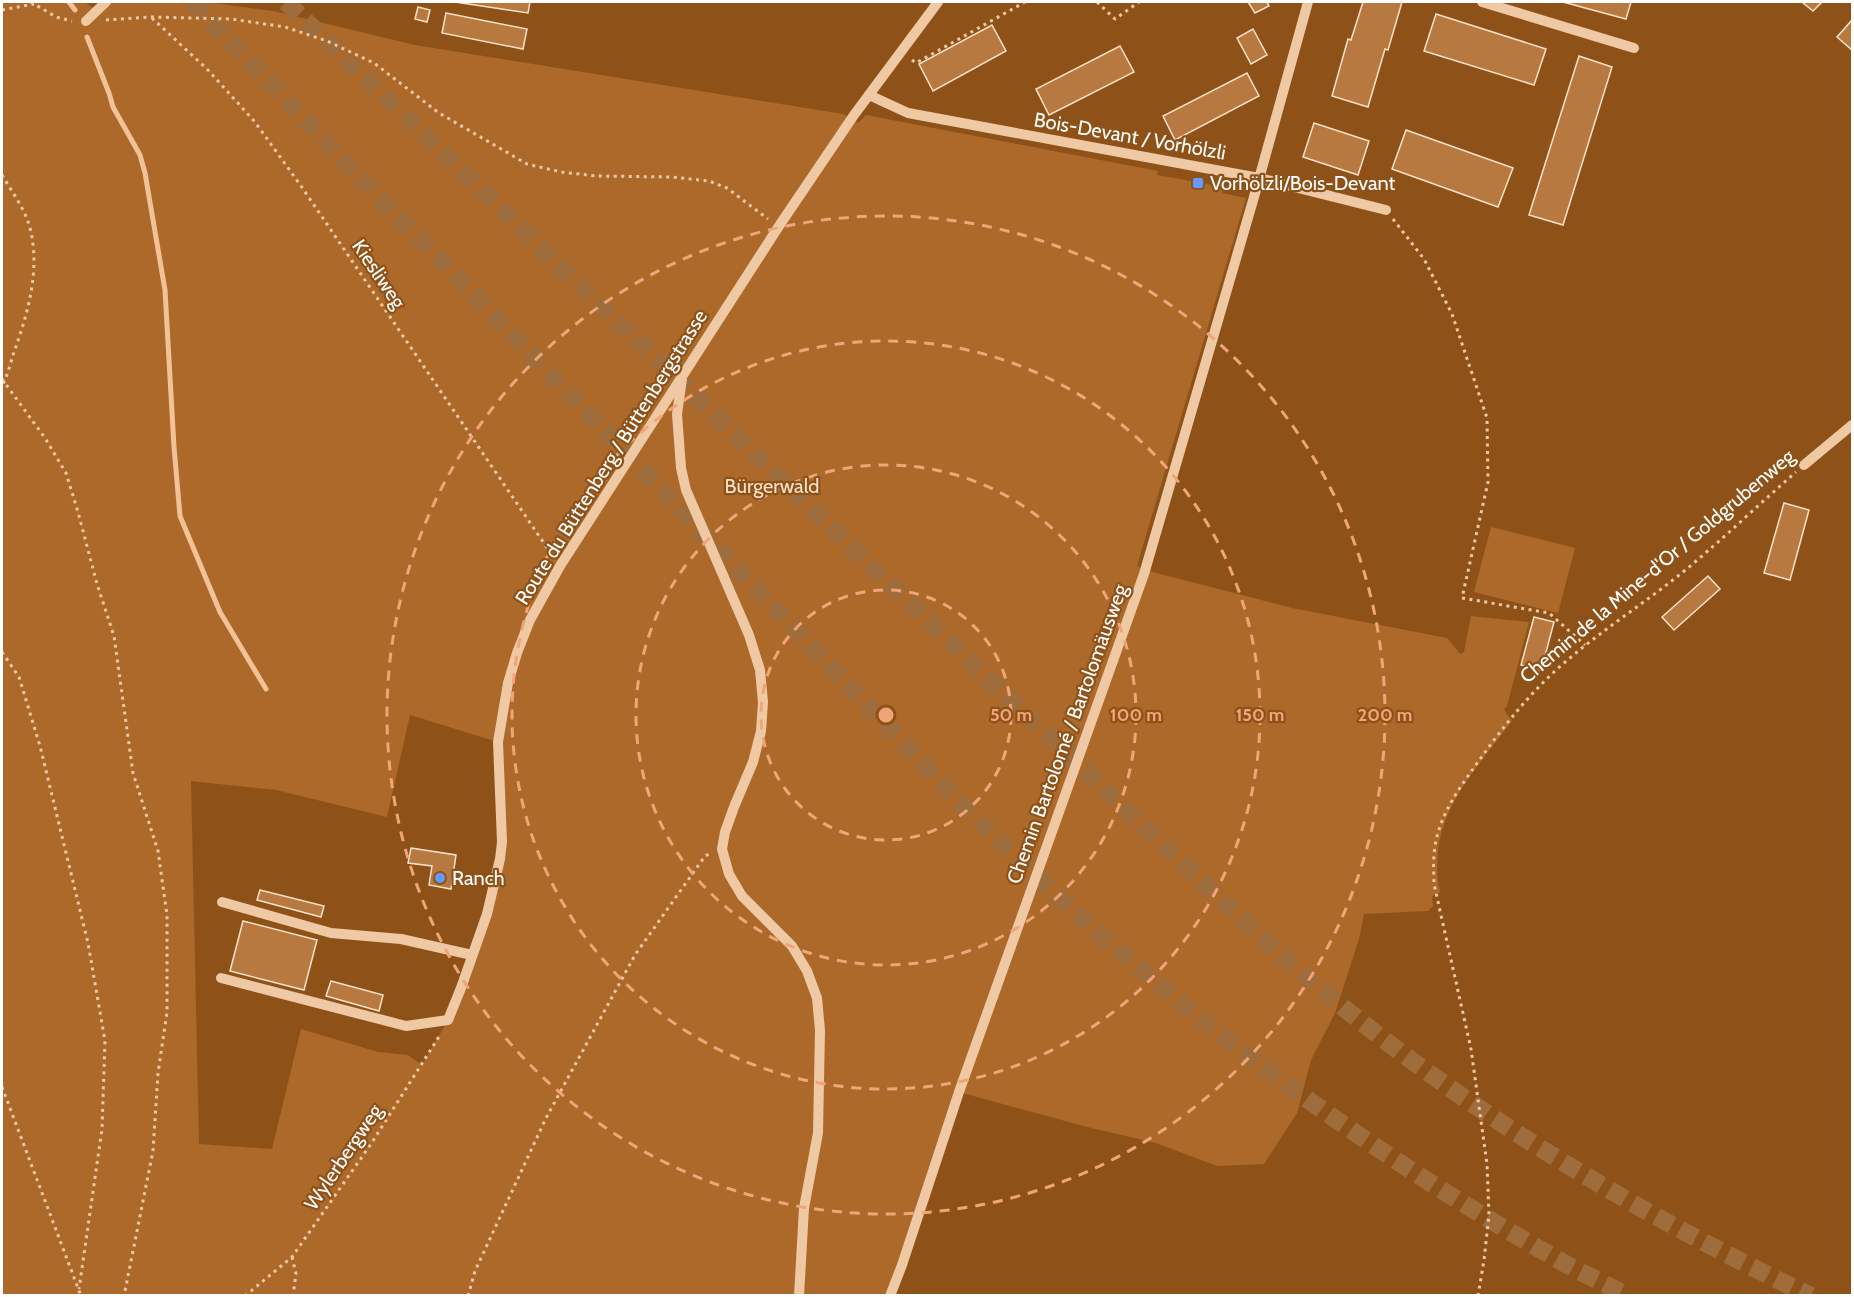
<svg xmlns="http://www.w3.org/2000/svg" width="1854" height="1297" viewBox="0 0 1854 1297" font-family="Cabin,sans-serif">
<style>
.green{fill:#ac692a;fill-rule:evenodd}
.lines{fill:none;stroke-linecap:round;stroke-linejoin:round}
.stream{stroke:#f1c197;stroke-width:5}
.building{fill:#b77940;stroke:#fbe1ca;stroke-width:1.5}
.highway-tunnel{stroke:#9f6c3b;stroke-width:18;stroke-dasharray:18 9;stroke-linecap:butt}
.path{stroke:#efc8a4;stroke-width:3;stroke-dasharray:3 4.5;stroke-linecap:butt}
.minor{stroke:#efc8a4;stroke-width:10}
.ring{fill:none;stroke:#f2a479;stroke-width:3;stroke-dasharray:10 8}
.poi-dot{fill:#629aff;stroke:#8e5218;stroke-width:2}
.labels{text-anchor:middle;stroke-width:4.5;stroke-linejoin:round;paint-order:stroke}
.street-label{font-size:20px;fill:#fff;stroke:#8e5218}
.poi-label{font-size:20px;fill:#fff;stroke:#8e5218;text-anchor:start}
.park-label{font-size:20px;fill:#fbe1ca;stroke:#8e5218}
.centre{fill:#f2a479;stroke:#8e5218;stroke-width:3}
.ring-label{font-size:18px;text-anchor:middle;font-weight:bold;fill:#f2a479;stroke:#8e5218;stroke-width:4.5;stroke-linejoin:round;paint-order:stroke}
</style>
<rect width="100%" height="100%" fill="#8e5218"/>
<!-- green -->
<g class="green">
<path d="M2 2H85L100 13 109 2H206L273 11 415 45 843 114 858 123 866 115 1158 171 1157 175 1224 187 1222 193 1246 198 1137 566 1156 573 1292 608 1447 638 1460 654 1464 652 1471 616 1529 622 1507 706 1504 710 1512 721C1472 774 1425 820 1440 892L1432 896 1433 906 1428 911 1364 914 1359 939 1335 1013 1311 1060 1297 1113 1264 1164 1217 1166 1156 1143 1087 1127 959 1092 890 1295 2 1296ZM410 715 498 742 500 859 448 1020 422 1065 408 1055 378 1052 301 1029 272 1149 199 1144 191 781 276 790 387 817Z"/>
<path d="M1491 527 1575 548 1558 613 1474 592Z"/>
</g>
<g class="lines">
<!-- stream -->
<g class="stream">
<path d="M69 2 75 10"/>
<path d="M87 37 109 93 113 107 140 155 145 173 165 290 174 447 180 516 220 612 266 689"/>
</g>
</g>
<!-- building -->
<g class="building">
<path d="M455 2H530L528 13Z"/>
<path d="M1248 2H1267L1269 6 1255 13Z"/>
<path d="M1363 2H1402L1388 50 1385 49 1368 107 1332 96 1348 39 1351 40Z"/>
<path d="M1563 2H1631L1626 19Z"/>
<path d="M1802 2H1822L1813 11Z"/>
<path d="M418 7 430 10 427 22 415 19Z"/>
<path d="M446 13 527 29 523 49 442 33Z"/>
<path d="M1436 14 1546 49 1534 85 1424 51Z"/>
<path d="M1852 20V50L1837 37Z"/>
<path d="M992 25 1006 51 933 91 919 64Z"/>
<path d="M1253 29 1267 55 1251 64 1237 38Z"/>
<path d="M1120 46 1134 72 1049 115 1036 89Z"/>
<path d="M1579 56 1612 67 1563 225 1529 215Z"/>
<path d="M1247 73 1259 96 1175 140 1163 116Z"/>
<path d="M1314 123 1369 141 1358 175 1303 157Z"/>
<path d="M1406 130 1513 168 1498 207 1392 169Z"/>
<path d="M1784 503 1809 510 1790 580 1764 573Z"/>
<path d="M1708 576 1720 589 1674 630 1662 617Z"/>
<path d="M1534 617 1554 622 1541 671 1521 665Z"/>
<path d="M411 848 456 855 451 889 429 885 432 866 408 863Z"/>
<path d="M260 890 324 906 321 917 257 900Z"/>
<path d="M243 921 317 940 304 990 230 971Z"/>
<path d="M331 981 383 995 379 1011 326 996Z"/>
</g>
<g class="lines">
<!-- highway-tunnel -->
<g class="highway-tunnel">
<path d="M192 2C370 187 548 372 727 558 842 677 953 801 1076 913 1221 1043 1381 1159 1550 1255 1575 1270 1602 1282 1628 1296"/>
<path d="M286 2C490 198 693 394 897 591 972 663 1048 735 1123 807 1182 862 1240 919 1301 972 1453 1104 1629 1209 1811 1296"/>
</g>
<!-- path -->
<g class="path">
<path d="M31 2 56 17 72 21"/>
<path d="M1097 2 1115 19 1139 2"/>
<path d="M2 10 34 4"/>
<path d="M152 18 208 70 255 122 301 186 552 555"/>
<path d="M106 20 151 17 231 19 285 27 327 41 374 63 439 113 527 164 561 172 596 176 672 177 709 181 727 188 768 219"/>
<path d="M912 60 916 63 1025 2"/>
<path d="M2 175C12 192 25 209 30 228 41 271 27 316 13 355 10 365 7 377 2 386"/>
<path d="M1393 219 1424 259 1452 314 1487 418 1488 482 1462 598 1549 613 1585 645"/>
<path d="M2 379 45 438 66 473 78 512 97 584 114 636 133 773 158 851 167 915V1012L158 1073 153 1151 124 1296"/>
<path d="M2 652 19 677 40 746 88 943 105 1041 102 1129 79 1289"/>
<path d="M2 1087 81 1296"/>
<path d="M292 1257 296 1274 293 1296"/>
<path d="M245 1296 292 1257 371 1144 440 1035"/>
<path d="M468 1296 475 1271 546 1118 635 955 705 856 709 854"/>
<path d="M1478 1296 1484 1260 1489 1215 1487 1164 1471 1049 1434 884C1434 875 1433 865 1434 856 1436 817 1461 786 1483 755 1504 726 1527 697 1554 672 1594 635 1641 606 1683 572 1722 540 1758 505 1796 472"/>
</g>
<!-- minor -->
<g class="minor">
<path d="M1482 2 1634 48"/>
<path d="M86 21 106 2"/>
<path d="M869 95 908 113 1259 178 1386 210"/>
<path d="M682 379 677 414 681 468 686 490 749 635 760 670 763 702 761 731 753 762 734 807 725 832 722 849 729 874 742 896 792 946 807 971 817 998 820 1030 818 1133 804 1208 799 1296"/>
<path d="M1804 465 1852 425"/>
<path d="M222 902 331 933 401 939 472 955"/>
<path d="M221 978 406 1026 448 1020 461 988 487 914 500 859 502 842 498 742 508 683 517 653 530 620 560 566 779 226 854 115 938 2"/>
<path d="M890 1296 902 1265 959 1092 1144 574 1254 197 1308 2"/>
</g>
</g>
<!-- distance rings -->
<g class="ring">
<circle cx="886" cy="715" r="125"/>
<circle cx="886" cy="715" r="250"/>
<circle cx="886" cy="715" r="374"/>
<circle cx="886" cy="715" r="499"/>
</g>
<!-- markers -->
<g class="poi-dot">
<rect x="1192" y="177" width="12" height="12" rx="3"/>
<circle cx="440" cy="878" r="6"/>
</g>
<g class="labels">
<!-- street labels -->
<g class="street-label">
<text transform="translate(1130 136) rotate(10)" y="7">Bois-Devant / Vorhölzli</text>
<text transform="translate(379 274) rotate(56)" y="7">Kiesliweg</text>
<text transform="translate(611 457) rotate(-58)" y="7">Route du Büttenberg / Büttenbergstrasse</text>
<text transform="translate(1657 566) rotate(-40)" y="7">Chemin de la Mine-d'Or / Goldgrubenweg</text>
<text transform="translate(1067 734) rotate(-70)" y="7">Chemin Bartolomé / Bartolomäusweg</text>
<text transform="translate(343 1157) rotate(-56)" y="7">Wylerbergweg</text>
</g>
<!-- poi labels -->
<g class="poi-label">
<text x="1210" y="190">Vorhölzli/Bois-Devant</text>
<text x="452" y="885">Ranch</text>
</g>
<!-- park labels -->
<g class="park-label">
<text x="772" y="493">Bürgerwald</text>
</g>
</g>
<circle cx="886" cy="715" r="9" class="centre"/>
<g class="ring-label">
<text x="1011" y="721">50 m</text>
<text x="1136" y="721">100 m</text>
<text x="1260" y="721">150 m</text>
<text x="1385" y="721">200 m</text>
</g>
<!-- border -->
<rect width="1854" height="1297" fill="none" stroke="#ffffff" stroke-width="6"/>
</svg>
